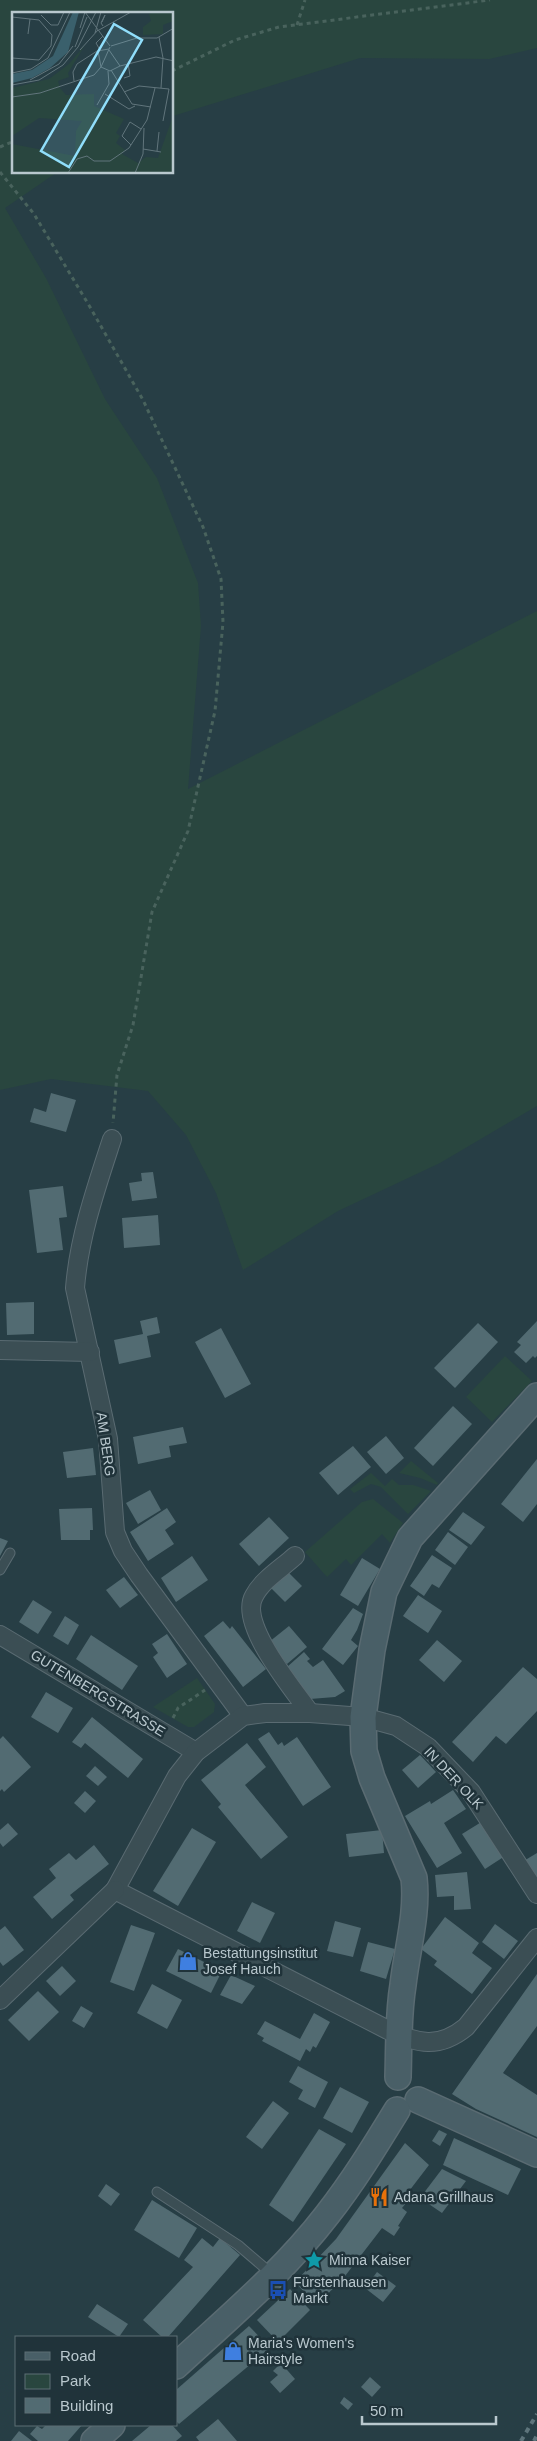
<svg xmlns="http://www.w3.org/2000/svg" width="537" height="2441" viewBox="0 0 537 2441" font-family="Arial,sans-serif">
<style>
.green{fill:#29463f}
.building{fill:#526b72}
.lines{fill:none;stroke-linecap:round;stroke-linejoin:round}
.lane-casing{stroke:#5a6b72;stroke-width:11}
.street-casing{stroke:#5a6b72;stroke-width:20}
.secondary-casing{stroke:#5a6b72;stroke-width:28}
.path{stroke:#49635d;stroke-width:3;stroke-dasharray:4 4;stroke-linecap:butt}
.lane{stroke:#3b4e54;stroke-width:9}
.street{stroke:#3b4e54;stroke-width:18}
.secondary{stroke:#495f67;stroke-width:25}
.rail{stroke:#5d747b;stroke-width:4;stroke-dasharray:5 5;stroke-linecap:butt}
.labels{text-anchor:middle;stroke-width:5;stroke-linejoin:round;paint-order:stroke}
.street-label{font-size:14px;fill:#b9c8ce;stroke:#20333a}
.poi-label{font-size:14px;fill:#b9c8ce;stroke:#20333a;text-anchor:start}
.inset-road{fill:none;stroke:#61757c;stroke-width:1}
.view{fill:#90defb;fill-opacity:0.15;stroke:#90defb;stroke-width:2.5}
.inset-edge{fill:none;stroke:#b9c8ce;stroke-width:2.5}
</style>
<rect width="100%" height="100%" fill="#273e45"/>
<!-- green -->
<g class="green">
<path d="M0 0H537V48L489 59 360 58 173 116 172 14H14V172L56 173 5 208 46 278 105 399 157 478 198 583 201 626 188 789 537 611V1106L440 1163 338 1211 243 1270 216 1193 186 1135 148 1091 51 1079 0 1090Z"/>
<path d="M505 1356 532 1381 492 1422 466 1397Z"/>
<path d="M411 1461 438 1483 437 1485 420 1478 399 1473Z"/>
<path d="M371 1473 385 1486 392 1479 399 1485H413L431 1491 408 1514 381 1487 371 1484 354 1493 350 1489Z"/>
<path d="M373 1499 403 1523 390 1543 382 1534 351 1565 346 1559 327 1577 305 1552 362 1502Z"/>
<path d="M197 1678 215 1704 214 1712 194 1727H188L153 1707Z"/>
</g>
<!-- building -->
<g class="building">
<path d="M51 1093 76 1100 66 1132 30 1122 34 1108 46 1112Z"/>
<path d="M153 1172 157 1198 132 1201 129 1183 142 1181 141 1173Z"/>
<path d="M63 1186 67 1217 59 1218 63 1250 37 1253 29 1190Z"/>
<path d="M158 1215 160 1245 124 1248 122 1218Z"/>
<path d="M34 1302V1334L7 1335 6 1303Z"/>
<path d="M157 1317 160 1333 147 1336 151 1357 119 1364 114 1340 143 1334 140 1321Z"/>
<path d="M537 1321V1356L535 1358 533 1356 526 1363 514 1352 521 1345 517 1342Z"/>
<path d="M478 1323 498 1342 455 1388 434 1368Z"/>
<path d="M221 1328 251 1384 225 1398 195 1342Z"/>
<path d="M453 1406 472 1424 433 1466 414 1448Z"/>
<path d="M183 1427 187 1443 169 1446 171 1457 138 1464 133 1437Z"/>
<path d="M386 1436 404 1458 386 1474 367 1452Z"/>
<path d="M353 1446 371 1467 338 1495 319 1473Z"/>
<path d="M93 1448 96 1475 67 1478 63 1452Z"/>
<path d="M537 1459V1504L523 1522 501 1504Z"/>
<path d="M150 1490 161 1510 138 1524 126 1503Z"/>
<path d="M92 1508 93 1530H90V1540H61L59 1509Z"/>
<path d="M167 1508 176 1522 165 1530 174 1544 148 1561 130 1532Z"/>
<path d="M463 1512 485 1527 471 1545 449 1530Z"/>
<path d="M269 1517 289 1538 259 1566 239 1544Z"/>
<path d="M448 1532 468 1547 455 1565 435 1550Z"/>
<path d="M0 1538 8 1541 0 1556Z"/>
<path d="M432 1555 452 1568 439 1588 432 1584 424 1596 410 1586Z"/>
<path d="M192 1556 208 1580 176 1602 161 1578Z"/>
<path d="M362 1558 380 1569 358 1606 340 1595Z"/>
<path d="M287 1571 302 1586 285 1602 270 1587Z"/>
<path d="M124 1577 138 1595 120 1608 106 1590Z"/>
<path d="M418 1595 442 1611 428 1633 403 1616Z"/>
<path d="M33 1600 52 1612 38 1634 19 1622Z"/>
<path d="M353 1608 363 1614 357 1630 351 1640 358 1646 343 1665 322 1649Z"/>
<path d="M65 1616 79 1625 68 1645 53 1636Z"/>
<path d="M223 1621 230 1629 232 1626 266 1669 243 1687 204 1636Z"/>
<path d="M289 1626 307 1647 287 1664 269 1642Z"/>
<path d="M167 1634 187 1664 167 1678 153 1657 158 1653 152 1644Z"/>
<path d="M91 1635 138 1666 122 1690 76 1659Z"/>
<path d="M437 1640 462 1661 444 1682 419 1660Z"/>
<path d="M304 1652 310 1659 307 1661 313 1667 323 1660 345 1691 335 1697 310 1699 287 1667Z"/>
<path d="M523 1667 537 1679V1711L506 1744 496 1736 473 1762 452 1742Z"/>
<path d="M46 1692 73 1708 58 1733 31 1717Z"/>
<path d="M92 1717 143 1759 128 1778 85 1743 81 1748 72 1742Z"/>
<path d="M269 1732 278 1745 282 1742 284 1746 297 1737 331 1787 303 1806 258 1739Z"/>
<path d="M3 1736 31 1767 4 1792 2 1789 0 1791V1739Z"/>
<path d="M247 1743 266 1767 245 1785 288 1837 261 1859 218 1807 221 1804 201 1780Z"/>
<path d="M420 1755 436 1772 418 1788 402 1770Z"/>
<path d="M95 1766 107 1777 98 1786 86 1776Z"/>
<path d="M453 1790 466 1809 444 1823 462 1853 437 1868 405 1816 430 1801 431 1804Z"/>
<path d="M85 1791 96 1801 85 1813 74 1803Z"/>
<path d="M483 1821 505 1856 485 1869 462 1834Z"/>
<path d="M8 1823 18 1834 3 1847 0 1843V1830Z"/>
<path d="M192 1828 216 1842 178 1906 153 1891Z"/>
<path d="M382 1830 384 1853 349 1857 346 1834Z"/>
<path d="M94 1845 109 1864 70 1895 74 1900 52 1919 33 1897 56 1878 49 1869 69 1853 76 1860Z"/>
<path d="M537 1853V1886L522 1862Z"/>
<path d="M467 1872 471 1909 454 1910V1896L437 1897 435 1875Z"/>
<path d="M252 1902 275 1913 260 1943 237 1931Z"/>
<path d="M445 1917 479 1943 472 1953 492 1968 472 1994 434 1965 437 1961 421 1949Z"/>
<path d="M335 1921 361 1928 353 1957 327 1951Z"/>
<path d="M495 1924 518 1941 504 1959 482 1942Z"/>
<path d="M131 1925 155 1933 134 1991 110 1982Z"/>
<path d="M5 1926 24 1950 3 1966 0 1962V1930Z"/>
<path d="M368 1942 395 1949 386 1979 360 1971Z"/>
<path d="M178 1949 222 1971 211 1993 166 1971Z"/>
<path d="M62 1966 76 1981 60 1996 46 1981Z"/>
<path d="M537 1974V2026L503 2073 537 2095V2137L476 2109 452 2094Z"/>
<path d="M231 1975 255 1986 242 2004 220 1995Z"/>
<path d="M152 1984 182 2000 167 2029 137 2013Z"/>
<path d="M38 1991 59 2012 29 2041 8 2020Z"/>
<path d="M81 2006 93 2013 84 2028 72 2021Z"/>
<path d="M314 2013 330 2022 316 2048 313 2046 310 2052 306 2049 300 2061 262 2041 264 2038 257 2034 265 2021 300 2039Z"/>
<path d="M298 2066 328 2082 315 2108 298 2099 303 2090 289 2082Z"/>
<path d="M340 2087 369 2102 352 2133 323 2118Z"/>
<path d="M273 2101 289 2113 262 2149 246 2137Z"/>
<path d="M319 2129 346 2144 293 2222 269 2205Z"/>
<path d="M439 2130 447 2134 440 2146 432 2141Z"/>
<path d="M454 2138 521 2169 508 2195 443 2165Z"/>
<path d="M405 2143 429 2165 403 2199 407 2202 402 2208 407 2212 398 2226 400 2227 394 2236 382 2228 342 2280 316 2305 295 2282 336 2239Z"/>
<path d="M442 2169 466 2181 442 2213 420 2198Z"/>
<path d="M106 2184 120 2194 111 2206 98 2196Z"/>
<path d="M152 2200 197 2228 179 2258 134 2230Z"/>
<path d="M202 2238 213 2247 220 2238 240 2255 168 2337H162L143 2320 193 2267 184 2260Z"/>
<path d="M377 2272 396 2286 383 2302 365 2288Z"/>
<path d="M290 2289 310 2310 278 2342 257 2320Z"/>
<path d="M97 2304 128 2324 119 2337 88 2317Z"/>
<path d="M249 2326 270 2348 179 2424 176 2421V2390Z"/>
<path d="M281 2363 295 2379 280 2393 270 2382 278 2375 273 2371Z"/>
<path d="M370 2377 381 2387 372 2397 361 2387Z"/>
<path d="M344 2397 353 2404 348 2410 340 2403Z"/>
<path d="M218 2419 237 2441H199L196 2437Z"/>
<path d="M46 2425H82L68 2441H38L30 2434 37 2426 42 2429Z"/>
<path d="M151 2425H172L182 2436 176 2441H132Z"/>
<path d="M19 2431 32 2441H11Z"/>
</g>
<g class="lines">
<!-- lane casing -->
<g class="lane-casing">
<g id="lane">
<path d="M0 1570 10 1553"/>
<path d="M157 2192 238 2245 273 2275"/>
</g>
</g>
<!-- street casing -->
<g class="street-casing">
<g id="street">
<path d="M112 1139C96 1188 79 1237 75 1288L108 1439 115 1532 123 1551 139 1575 243 1716"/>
<path d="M0 1350 90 1352"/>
<path d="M295 1556C282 1568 262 1580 254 1596 238 1624 294 1690 310 1713"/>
<path d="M0 1635 196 1752"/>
<path d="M537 1894 471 1792 428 1747 396 1726 363 1717 310 1713H265L243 1716 196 1752 177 1776 115 1890 388 2030C418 2044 439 2049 466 2027L537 1938"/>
<path d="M0 2000 115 1890"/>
</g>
</g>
<!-- secondary casing -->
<g class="secondary-casing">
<g id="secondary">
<path d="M398 2077C399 2046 398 2015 403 1985 407 1949 418 1914 414 1878L372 1778 364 1751 363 1717 372 1650 384 1592 410 1538 537 1396"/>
<path d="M418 2100 537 2154"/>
<path d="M176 2366C228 2318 284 2271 327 2215 353 2182 375 2146 397 2110"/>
<path d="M94 2441 112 2425"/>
</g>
</g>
<!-- path -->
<g class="path">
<path d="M297 25 305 0"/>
<path d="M172 71 235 40 279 27 490 0"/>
<path d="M0 147 14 141"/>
<path d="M0 172 34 214 90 307 143 400 203 527 221 579 223 622 215 711 188 831 152 912 133 1025 117 1075 113 1123"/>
<path d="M173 1718 178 1708 205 1690"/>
</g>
<!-- lane -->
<use href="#lane" class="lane"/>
<!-- street -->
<use href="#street" class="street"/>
<!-- secondary -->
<use href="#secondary" class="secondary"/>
<!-- rail -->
<g class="rail">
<path d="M521 2441 537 2414"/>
<path d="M534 2441 537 2435"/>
</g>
</g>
<!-- icons -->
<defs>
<g id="shop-bare" transform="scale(1.5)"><path d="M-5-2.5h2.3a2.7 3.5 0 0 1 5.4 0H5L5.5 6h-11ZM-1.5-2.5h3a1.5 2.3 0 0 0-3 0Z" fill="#3f7fe0" stroke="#20333a" stroke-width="2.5" paint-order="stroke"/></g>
<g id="restaurant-bare" transform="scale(1.5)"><path d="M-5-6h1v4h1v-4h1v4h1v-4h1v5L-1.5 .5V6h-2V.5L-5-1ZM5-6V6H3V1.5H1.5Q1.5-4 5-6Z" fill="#e8710a" stroke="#20333a" stroke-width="2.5" paint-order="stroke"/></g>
<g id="sight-bare" transform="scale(1.5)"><path d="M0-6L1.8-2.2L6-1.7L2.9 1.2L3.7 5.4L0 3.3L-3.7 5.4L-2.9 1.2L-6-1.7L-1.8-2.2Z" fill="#0f9aa8" stroke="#20333a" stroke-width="2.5" paint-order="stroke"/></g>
<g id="bus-bare" transform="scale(1.5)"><path d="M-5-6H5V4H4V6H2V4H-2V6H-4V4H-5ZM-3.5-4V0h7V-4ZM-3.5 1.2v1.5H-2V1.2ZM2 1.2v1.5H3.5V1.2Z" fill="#1a4fb4" stroke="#20333a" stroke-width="2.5" paint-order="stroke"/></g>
</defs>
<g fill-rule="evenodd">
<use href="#shop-bare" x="188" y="1961"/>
<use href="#restaurant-bare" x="379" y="2197"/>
<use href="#sight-bare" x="314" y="2260"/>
<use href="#bus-bare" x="278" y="2290"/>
<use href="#shop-bare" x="233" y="2351"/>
</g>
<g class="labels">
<!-- street labels -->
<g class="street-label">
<text transform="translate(106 1444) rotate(82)" y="5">AM BERG</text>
<text transform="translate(98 1693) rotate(31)" y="5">GUTENBERGSTRASSE</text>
<text transform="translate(454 1778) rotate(47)" y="5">IN DER OLK</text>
</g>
<!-- poi labels -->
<g class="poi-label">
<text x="203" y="1958">Bestattungsinstitut<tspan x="203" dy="16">Josef Hauch</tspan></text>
<text x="394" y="2202">Adana Grillhaus</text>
<text x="329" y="2265">Minna Kaiser</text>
<text x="293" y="2287">Fürstenhausen<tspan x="293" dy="16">Markt</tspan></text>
<text x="248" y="2348">Maria's Women's<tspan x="248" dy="16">Hairstyle</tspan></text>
</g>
</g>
<!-- overview -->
<g transform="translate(12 12)">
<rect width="161" height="161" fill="#273e45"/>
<path d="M143 0H161V9L151 13V22L131 23V15L139 9 137 2ZM73 33 56 61 57 65 46 69 48 76 54 83 82 82V94L112 107 104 121 108 124 104 131 113 138 110 142 126 151 134 145 146 146 161 104V161H0V132L63 144 64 119 70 109 27 106 0 124V76L37 67 57 52Z" fill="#29463f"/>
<path d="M61 0H67L56 40 38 56 20 66 0 71V62L20 58 41 44Z" fill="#3a606c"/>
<path class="inset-road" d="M73 0 98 34M29 3 39 13H46L52 0M0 5 27 8M90 10 93 3 89 11 91 14M68 16 73 0M87 18 119 0M83 21 89 0M16 22 18 7M147 25 151 46 149 76M99 34 125 26H145L162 16M63 35 75 5M68 38 86 18M88 38 84 31 91 24M86 39 89 55M0 46 27 48 39 34 40 23 27 8M108 54 144 45 162 49M89 55 98 59 108 54 97 38M99 58 120 92 139 95M0 61 19 57 36 46 58 0M112 66 118 64 116 51M18 68 47 52 61 34M62 69 61 60 65 52 85 39 97 37M0 73 27 68 51 53 66 35 84 0M112 80 127 74 157 77 151 109M93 82 117 97 123 94M0 85 28 81 82 63 89 55 98 35M85 93 97 72 96 59M119 133 110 124 118 110 129 117M131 137 149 140M145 139 147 120M56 161 65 147 75 144 82 149H98L117 136 135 108 143 76M123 161 131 142 132 116"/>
<path class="view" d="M102 12 130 28 57 155 29 139Z"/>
<rect width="161" height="161" class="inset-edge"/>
</g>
<!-- legend -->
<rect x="15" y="2336" width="162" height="90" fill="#20333a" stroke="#5d6f75"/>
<rect x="25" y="2352" width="25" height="8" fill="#495f67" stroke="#5d6f75"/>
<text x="60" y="2361" font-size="15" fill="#b9c8ce">Road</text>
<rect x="25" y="2374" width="25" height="15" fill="#29463f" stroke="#5d6f75"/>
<text x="60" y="2386" font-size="15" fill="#b9c8ce">Park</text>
<rect x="25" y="2398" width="25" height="15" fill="#526b72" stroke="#5d6f75"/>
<text x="60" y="2411" font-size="15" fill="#b9c8ce">Building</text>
<!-- scale -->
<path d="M362 2416v8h134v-8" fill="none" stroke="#b9c8ce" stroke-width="2.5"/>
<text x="370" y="2416" font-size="15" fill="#b9c8ce" stroke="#20333a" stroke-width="4" paint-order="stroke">50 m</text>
</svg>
